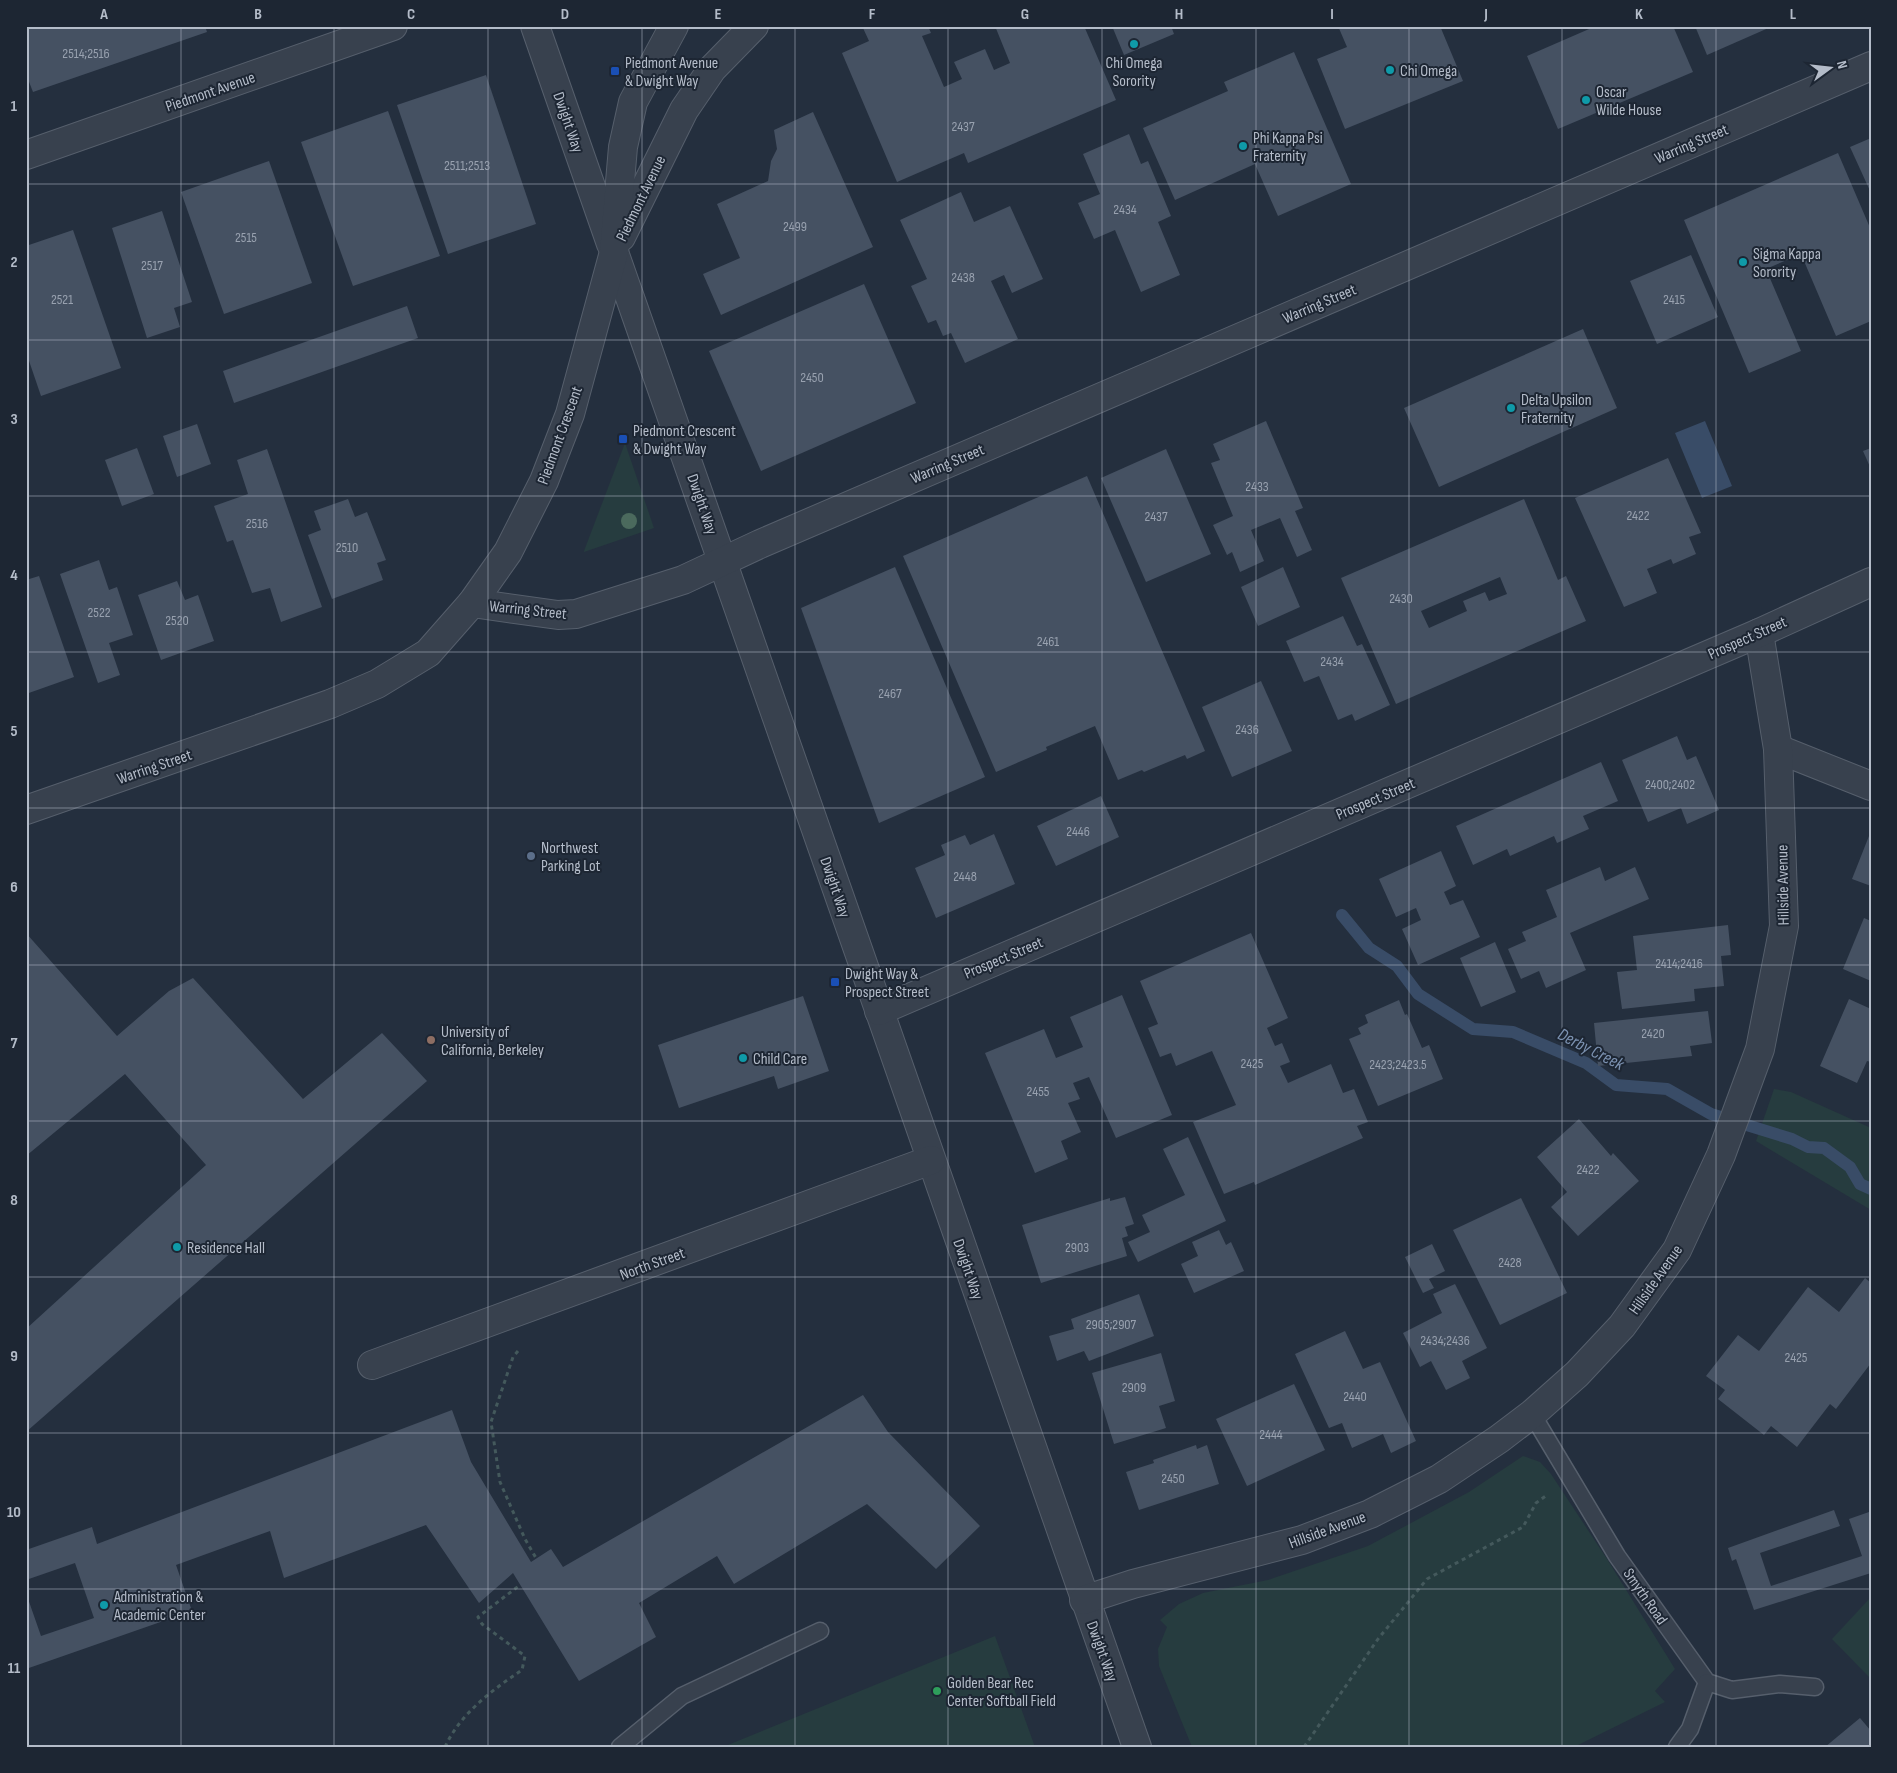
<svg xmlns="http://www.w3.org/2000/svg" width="1897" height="1773" viewBox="0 0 1897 1773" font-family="'Sofia Sans Condensed',sans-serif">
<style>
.green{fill:#263c3f}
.water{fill:#394c67}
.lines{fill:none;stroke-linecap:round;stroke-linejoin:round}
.stream{stroke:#394c67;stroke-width:12}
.building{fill:#455162;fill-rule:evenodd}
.service-casing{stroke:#565f6c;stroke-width:19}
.minor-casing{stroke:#565f6c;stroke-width:30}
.tertiary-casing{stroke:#565f6c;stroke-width:30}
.path{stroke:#44595c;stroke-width:3;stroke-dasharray:4 4;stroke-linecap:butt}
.service{stroke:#38414e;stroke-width:16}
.minor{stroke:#38414e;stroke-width:28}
.tertiary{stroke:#38414e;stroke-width:28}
.tree{fill:#4b6a5d}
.grid{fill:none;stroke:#b4bcc9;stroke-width:1;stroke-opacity:0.55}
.culture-dot{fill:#0f9aa8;stroke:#1d2633;stroke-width:2}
.transit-dot{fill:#1a4fb4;stroke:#1d2633;stroke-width:2}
.service-dot{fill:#5c6f8a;stroke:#1d2633;stroke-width:2}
.education-dot{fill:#8d6e63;stroke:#1d2633;stroke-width:2}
.leisure-dot{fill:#2e9e5b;stroke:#1d2633;stroke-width:2}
.labels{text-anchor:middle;stroke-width:4;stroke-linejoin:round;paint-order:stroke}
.number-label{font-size:14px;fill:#98a1af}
.poi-label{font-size:16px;fill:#b4bcc9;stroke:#1d2633;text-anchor:start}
.street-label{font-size:16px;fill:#b4bcc9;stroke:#1d2633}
.water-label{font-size:18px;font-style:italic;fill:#7c92b1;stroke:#1d2633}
.neatline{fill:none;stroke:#b4bcc9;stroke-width:2}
.grid-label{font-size:16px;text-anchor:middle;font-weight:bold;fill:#b4bcc9}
</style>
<rect width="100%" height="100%" fill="#242f3e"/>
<!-- green -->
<g class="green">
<path d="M625 443 654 528 584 552V551Z"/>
<path d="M1774 1089 1791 1092 1871 1128V1210L1756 1141Z"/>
<path d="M1523 1456 1540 1462 1551 1474 1607 1559 1675 1669 1655 1691 1665 1702 1574 1747H1192L1159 1666 1158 1649 1167 1627 1160 1620 1179 1604 1203 1593 1268 1580 1368 1546 1469 1492Z"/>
<path d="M1871 1597V1679L1832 1639Z"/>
<path d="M995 1636 1035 1747H723Z"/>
</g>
<!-- water -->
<path class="water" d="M1705 421 1732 486 1702 498 1675 433Z"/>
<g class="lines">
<!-- stream -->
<path class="stream" d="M1342 915 1369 948 1397 966 1418 994 1473 1029 1513 1032 1586 1063 1616 1085 1667 1089 1711 1114 1792 1139 1808 1147 1824 1148 1850 1167 1860 1184 1871 1189"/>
</g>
<!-- building -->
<g class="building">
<path d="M26 26H205L207 32 33 92 26 74Z"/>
<path d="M867 26H928L931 33 922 36 944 87 962 79 954 62 985 49 994 70 1010 63 995 26H1084L1116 100 968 163 964 153 897 182 842 53 869 41 863 28Z"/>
<path d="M1112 26H1171L1174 34 1124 55Z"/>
<path d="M1338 26H1440L1463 81 1345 129 1317 59 1347 47Z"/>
<path d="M1596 26H1673L1693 72 1558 129 1527 56Z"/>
<path d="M1695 26H1773L1707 55Z"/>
<path d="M1294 52 1351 184 1278 216 1255 164 1175 200 1143 128 1228 91 1224 82Z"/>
<path d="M486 75 536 224 448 254 397 105Z"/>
<path d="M388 111 440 256 353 286 301 142Z"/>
<path d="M813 112 873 247 721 315 703 274 740 258 717 204 768 181 771 161 777 149 774 130Z"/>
<path d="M1129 134 1141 164 1148 161 1171 216 1158 222 1180 275 1141 292 1115 230 1094 239 1078 203 1100 194 1083 154Z"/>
<path d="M1871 138V193L1850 147Z"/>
<path d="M1838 153 1871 230V321L1836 336 1801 254 1766 269 1801 351 1749 373 1684 220Z"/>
<path d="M269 161 312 283 224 314 181 192Z"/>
<path d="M961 192 974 222 1010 206 1043 279 1012 293 1004 275 991 281 1018 339 965 363 951 333 943 336 936 320 928 323 911 286 927 279 900 220Z"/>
<path d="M162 211 192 302 174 308 180 327 147 338 112 228Z"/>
<path d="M73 230 121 368 41 396 26 352V246Z"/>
<path d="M1691 255 1718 317 1657 344 1630 281Z"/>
<path d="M864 284 916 403 761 471 709 351Z"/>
<path d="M407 306 418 338 234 403 223 371Z"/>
<path d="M1583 329 1617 408 1439 487 1404 408Z"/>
<path d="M1266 421 1303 508 1295 511 1312 550 1297 557 1280 518 1251 530 1264 561 1240 572 1232 552 1227 555 1213 525 1233 516 1211 463 1220 460 1213 444Z"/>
<path d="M197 424 211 464 177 477 163 436Z"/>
<path d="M137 448 154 494 122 506 105 460Z"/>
<path d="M1871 448V469L1863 451Z"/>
<path d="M267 449 322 607 281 622 270 588 252 593 233 540 227 542 214 506 248 494 237 460Z"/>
<path d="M1166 449 1211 554 1146 582 1101 478Z"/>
<path d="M1668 458 1701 533 1689 537 1696 554 1673 564 1671 559 1647 569 1657 593 1624 607 1575 498Z"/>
<path d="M1087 476 1205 751 1187 759 1185 755 1144 772 1142 770 1118 780 1095 726 1046 747 1047 750 996 772 903 556Z"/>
<path d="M348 499 355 517 367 512 386 560 377 563 383 580 332 599 308 535 321 530 314 511Z"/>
<path d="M1524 499 1558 580 1566 576 1586 621 1396 704 1341 578ZM1500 577 1507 594 1489 601 1485 592 1463 601 1467 611 1429 628 1421 611Z"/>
<path d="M99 560 109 590 117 587 133 635 109 643 120 675 98 683 60 574Z"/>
<path d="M895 567 985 777 879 823 801 608Z"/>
<path d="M1283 567 1300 607 1258 626 1241 587Z"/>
<path d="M39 576 74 677 26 694V580Z"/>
<path d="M177 581 185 600 198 595 214 641 161 660 138 595Z"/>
<path d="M1343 616 1357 646 1362 644 1390 705 1355 721 1352 714 1338 720 1319 676 1304 682 1286 641Z"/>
<path d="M1261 681 1292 751 1232 777 1202 707Z"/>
<path d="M1677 736 1687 760 1696 756 1719 810 1687 824 1681 808 1648 822 1622 760Z"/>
<path d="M1601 762 1618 801 1583 816 1589 829 1557 843 1554 836 1510 856 1507 849 1473 865 1456 826Z"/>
<path d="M1101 796 1119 837 1056 866 1037 826Z"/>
<path d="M994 834 1015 884 936 918 915 868 945 855 941 845 965 835 970 845Z"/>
<path d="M1869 836 1871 837V886L1852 879Z"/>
<path d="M1441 851 1456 886 1444 892 1450 905 1463 900 1480 937 1418 965 1402 929 1421 920 1416 908 1396 917 1379 879Z"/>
<path d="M1600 867 1605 881 1635 867 1649 899 1570 933 1586 970 1546 988 1539 971 1521 979 1508 949 1526 941 1522 932 1557 917 1546 890Z"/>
<path d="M1864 918 1871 921V981L1843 969Z"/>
<path d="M1728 925 1731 955 1721 956 1724 986 1694 989 1695 1001 1622 1009 1617 972 1637 970 1633 936Z"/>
<path d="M26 933 117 1036 169 991 193 978 303 1099 382 1033 427 1081 26 1432V1329L206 1165 125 1074 26 1156Z"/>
<path d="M1251 933 1288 1018 1267 1028 1275 1046 1282 1043 1290 1062 1280 1066 1288 1083 1331 1064 1343 1093 1354 1089 1368 1122 1357 1126 1363 1138 1255 1185 1254 1182 1224 1194 1193 1122 1236 1105 1212 1051 1176 1066 1171 1053 1160 1057 1148 1028 1158 1024 1140 981Z"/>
<path d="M1495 942 1516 992 1481 1007 1460 958Z"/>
<path d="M1122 995 1172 1115 1116 1138 1089 1077 1073 1083 1080 1099 1068 1103 1081 1132 1061 1141 1068 1159 1035 1173 985 1053 1044 1029 1056 1058 1083 1047 1070 1017Z"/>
<path d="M803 996 829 1071 778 1089 774 1076 679 1108 658 1045Z"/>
<path d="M1849 999 1871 1009V1062L1867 1061 1857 1083 1820 1066Z"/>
<path d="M1399 1000 1405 1015 1407 1014 1422 1048 1429 1045 1443 1079 1378 1106 1349 1039 1361 1034 1358 1028 1368 1023 1365 1015Z"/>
<path d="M1708 1011 1712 1043 1690 1046 1692 1056 1598 1066 1594 1023Z"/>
<path d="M1579 1119 1611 1156 1613 1153 1639 1181 1578 1236 1551 1207 1567 1192 1537 1157Z"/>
<path d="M1188 1137 1226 1221 1138 1262 1128 1242 1150 1232 1142 1215 1185 1195 1163 1149Z"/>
<path d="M1125 1197 1134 1224 1125 1227 1128 1236 1122 1238 1127 1256 1041 1283 1022 1225 1110 1198V1201Z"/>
<path d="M1521 1198 1567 1293 1500 1325 1453 1230Z"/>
<path d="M1219 1230 1226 1245 1231 1242 1244 1271 1194 1293 1181 1264 1198 1256 1192 1242Z"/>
<path d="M1432 1244 1445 1271 1429 1279 1434 1288 1423 1293 1405 1257Z"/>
<path d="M1865 1278 1871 1283V1363L1836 1409 1830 1404 1797 1447 1771 1426 1764 1435 1718 1399 1725 1390 1706 1376 1738 1335 1759 1351 1808 1287 1839 1312Z"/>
<path d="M1455 1284 1487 1348 1462 1361 1470 1378 1446 1390 1431 1361 1420 1367 1403 1333 1442 1313 1433 1294Z"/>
<path d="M1139 1294 1154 1336 1089 1361 1084 1351 1057 1361 1049 1336 1074 1329 1071 1319Z"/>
<path d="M1345 1331 1363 1369 1380 1362 1416 1441 1391 1453 1383 1434 1352 1448 1342 1423 1329 1428 1295 1354Z"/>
<path d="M1161 1353 1175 1401 1159 1406 1166 1428 1114 1444 1092 1373Z"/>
<path d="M1294 1384 1325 1450 1247 1486 1216 1419Z"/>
<path d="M863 1395 888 1432 980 1526 936 1569 867 1504 734 1584 717 1556 639 1603 656 1637 579 1681 513 1573 479 1603 426 1525 284 1578 270 1531 176 1565 192 1611 26 1669V1593L41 1636 94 1618 75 1563 26 1580V1550L92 1527 97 1544 452 1410 471 1462 531 1562 551 1549 563 1567Z"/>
<path d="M1196 1445 1197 1449 1207 1445 1219 1484 1139 1510 1126 1472 1154 1463 1153 1460Z"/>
<path d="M1834 1510 1840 1526 1760 1553 1771 1586 1862 1556 1849 1519 1869 1512 1871 1514V1573L1754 1610 1736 1559 1732 1561 1728 1548Z"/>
<path d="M1860 1718 1871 1731V1747H1825Z"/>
</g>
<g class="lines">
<!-- service casing -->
<g class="service-casing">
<g id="service">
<path d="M1532 1414 1617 1556 1707 1682 1732 1690 1780 1684 1815 1687"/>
<path d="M620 1747 682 1696 820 1631"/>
<path d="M1677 1747 1690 1729 1707 1682"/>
</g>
</g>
<!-- minor casing -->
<g class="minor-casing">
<g id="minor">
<path d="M26 155 393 26"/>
<path d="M614 252 1137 1747"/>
<path d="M472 603 558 615 576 614 683 580 760 544 1871 66"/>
<path d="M1778 749 1871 786"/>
<path d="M372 1365 931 1160"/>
<path d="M1084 1600 1133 1584 1302 1540 1370 1514 1439 1479 1499 1439 1532 1414 1577 1374 1622 1326 1677 1250 1721 1155 1760 1049 1784 926 1778 749 1759 633"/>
</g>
</g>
<!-- tertiary casing -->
<g class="tertiary-casing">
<g id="tertiary">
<path d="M535 26 611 244"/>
<path d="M621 237 684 110 712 69 754 26"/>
<path d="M26 810 330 704 377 684 428 653 472 603 508 552 544 481 570 414 614 252 623 147 633 102 674 26"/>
<path d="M879 1011 1759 633 1871 582"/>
</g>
</g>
<!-- path -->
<g class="path">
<path d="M518 1351 513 1357 491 1422 500 1482 525 1539 536 1558"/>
<path d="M445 1747C460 1714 492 1690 522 1670L525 1656 482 1624 478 1617 520 1585"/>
<path d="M1304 1747 1378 1639 1427 1579 1523 1527 1536 1503 1547 1495"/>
</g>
<!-- service -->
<use href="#service" class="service"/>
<!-- minor -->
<use href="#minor" class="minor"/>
<!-- tertiary -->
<use href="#tertiary" class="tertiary"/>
</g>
<!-- trees -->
<circle class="tree" cx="629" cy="521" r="8"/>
<!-- grid -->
<path class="grid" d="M181 26V1747M334 26V1747M488 26V1747M642 26V1747M795 26V1747M948 26V1747M1102 26V1747M1256 26V1747M1409 26V1747M1562 26V1747M1716 26V1747M26 184H1871M26 340H1871M26 496H1871M26 652H1871M26 808H1871M26 965H1871M26 1121H1871M26 1277H1871M26 1433H1871M26 1589H1871"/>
<!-- markers -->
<g class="culture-dot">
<circle cx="1134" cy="44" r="5"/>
<circle cx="1390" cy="70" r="5"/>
<circle cx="1586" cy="100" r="5"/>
<circle cx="1243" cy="146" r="5"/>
<circle cx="1743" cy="262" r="5"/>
<circle cx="1511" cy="408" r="5"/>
<circle cx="743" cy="1058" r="5"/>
<circle cx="177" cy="1247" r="5"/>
<circle cx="104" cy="1605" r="5"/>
</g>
<g class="transit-dot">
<rect x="610" y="66" width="10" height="10" rx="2.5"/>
<rect x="618" y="434" width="10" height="10" rx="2.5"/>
<rect x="830" y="977" width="10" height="10" rx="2.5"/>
</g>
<circle class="service-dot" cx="531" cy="856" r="5"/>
<circle class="education-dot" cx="431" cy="1040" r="5"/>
<circle class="leisure-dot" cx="937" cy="1691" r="5"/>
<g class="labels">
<!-- number labels -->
<g class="number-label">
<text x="86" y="58">2514;2516</text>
<text x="963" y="131">2437</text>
<text x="467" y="170">2511;2513</text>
<text x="1125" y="214">2434</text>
<text x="795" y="231">2499</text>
<text x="246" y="242">2515</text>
<text x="152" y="270">2517</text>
<text x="963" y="282">2438</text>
<text x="62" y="304">2521</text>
<text x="1674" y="304">2415</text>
<text x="812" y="382">2450</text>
<text x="1257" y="491">2433</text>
<text x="1638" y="520">2422</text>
<text x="1156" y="521">2437</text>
<text x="257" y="528">2516</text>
<text x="347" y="552">2510</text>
<text x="1401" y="603">2430</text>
<text x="99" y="617">2522</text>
<text x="177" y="625">2520</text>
<text x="1048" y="646">2461</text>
<text x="1332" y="666">2434</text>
<text x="890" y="698">2467</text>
<text x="1247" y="734">2436</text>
<text x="1670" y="789">2400;2402</text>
<text x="1078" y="836">2446</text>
<text x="965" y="881">2448</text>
<text x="1679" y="968">2414;2416</text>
<text x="1653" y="1038">2420</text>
<text x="1252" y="1068">2425</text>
<text x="1398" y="1069">2423;2423.5</text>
<text x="1038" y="1096">2455</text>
<text x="1588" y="1174">2422</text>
<text x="1077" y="1252">2903</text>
<text x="1510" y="1267">2428</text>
<text x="1111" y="1329">2905;2907</text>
<text x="1445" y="1345">2434;2436</text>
<text x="1796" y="1362">2425</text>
<text x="1134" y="1392">2909</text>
<text x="1355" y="1401">2440</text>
<text x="1271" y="1439">2444</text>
<text x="1173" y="1483">2450</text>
</g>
<!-- poi labels -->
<g class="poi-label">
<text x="625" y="68">Piedmont Avenue<tspan x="625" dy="18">&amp; Dwight Way</tspan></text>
<text x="1134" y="68" text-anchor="middle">Chi Omega<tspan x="1134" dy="18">Sorority</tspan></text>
<text x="1400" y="76">Chi Omega</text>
<text x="1596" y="97">Oscar<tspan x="1596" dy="18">Wilde House</tspan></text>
<text x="1253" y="143">Phi Kappa Psi<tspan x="1253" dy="18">Fraternity</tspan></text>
<text x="1753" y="259">Sigma Kappa<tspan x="1753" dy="18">Sorority</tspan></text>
<text x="1521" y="405">Delta Upsilon<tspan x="1521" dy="18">Fraternity</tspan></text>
<text x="633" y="436">Piedmont Crescent<tspan x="633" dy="18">&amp; Dwight Way</tspan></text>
<text x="541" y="853">Northwest<tspan x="541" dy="18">Parking Lot</tspan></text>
<text x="845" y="979">Dwight Way &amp;<tspan x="845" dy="18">Prospect Street</tspan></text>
<text x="441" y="1037">University of<tspan x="441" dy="18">California, Berkeley</tspan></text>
<text x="753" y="1064">Child Care</text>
<text x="187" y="1253">Residence Hall</text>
<text x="114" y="1602">Administration &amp;<tspan x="114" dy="18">Academic Center</tspan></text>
<text x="947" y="1688">Golden Bear Rec<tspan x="947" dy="18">Center Softball Field</tspan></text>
</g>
<!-- street labels -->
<g class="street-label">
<text transform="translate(210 91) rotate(-19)" y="6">Piedmont Avenue</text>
<text transform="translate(569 122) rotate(71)" y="6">Dwight Way</text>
<text transform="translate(1691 143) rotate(-23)" y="6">Warring Street</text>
<text transform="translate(640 198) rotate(-64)" y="6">Piedmont Avenue</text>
<text transform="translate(1319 303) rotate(-23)" y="6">Warring Street</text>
<text transform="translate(559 435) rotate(-70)" y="6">Piedmont Crescent</text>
<text transform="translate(947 463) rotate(-23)" y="6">Warring Street</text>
<text transform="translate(703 504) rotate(71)" y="6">Dwight Way</text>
<text transform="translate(528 609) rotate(6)" y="6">Warring Street</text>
<text transform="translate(1747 637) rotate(-24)" y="6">Prospect Street</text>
<text transform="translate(154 766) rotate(-19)" y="6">Warring Street</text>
<text transform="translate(1375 798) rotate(-23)" y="6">Prospect Street</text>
<text transform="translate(1782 885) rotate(-91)" y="6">Hillside Avenue</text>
<text transform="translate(836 887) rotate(71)" y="6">Dwight Way</text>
<text transform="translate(1003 957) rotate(-23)" y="6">Prospect Street</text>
<text transform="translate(652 1263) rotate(-20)" y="6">North Street</text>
<text transform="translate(969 1269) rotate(71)" y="6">Dwight Way</text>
<text transform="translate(1655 1279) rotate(-55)" y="6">Hillside Avenue</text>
<text transform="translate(1327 1529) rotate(-20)" y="6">Hillside Avenue</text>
<text transform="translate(1646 1596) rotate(55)" y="6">Smyth Road</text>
<text transform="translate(1103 1651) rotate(70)" y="6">Dwight Way</text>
</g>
<!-- water labels -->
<g class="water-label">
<text transform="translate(1591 1049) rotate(27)" y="6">Derby Creek</text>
</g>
</g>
<!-- border -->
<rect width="1897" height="1773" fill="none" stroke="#1d2633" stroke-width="55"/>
<!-- north arrow -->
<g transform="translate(1830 68) rotate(75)" stroke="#1d2633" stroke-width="4" paint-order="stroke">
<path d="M0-4L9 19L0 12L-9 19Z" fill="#b4bcc9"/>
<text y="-8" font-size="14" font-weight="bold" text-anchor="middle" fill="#b4bcc9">N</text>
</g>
<rect x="28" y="28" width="1842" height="1718" class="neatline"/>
<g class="grid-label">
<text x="104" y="19">A</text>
<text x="258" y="19">B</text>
<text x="411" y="19">C</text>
<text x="565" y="19">D</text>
<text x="718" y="19">E</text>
<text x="872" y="19">F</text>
<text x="1025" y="19">G</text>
<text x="1179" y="19">H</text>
<text x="1332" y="19">I</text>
<text x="1486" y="19">J</text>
<text x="1639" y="19">K</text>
<text x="1793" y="19">L</text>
<text x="14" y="111">1</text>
<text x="14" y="267">2</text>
<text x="14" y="424">3</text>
<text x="14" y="580">4</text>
<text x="14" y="736">5</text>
<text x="14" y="892">6</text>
<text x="14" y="1048">7</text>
<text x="14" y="1205">8</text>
<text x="14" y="1361">9</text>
<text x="14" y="1517">10</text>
<text x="14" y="1673">11</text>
</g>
</svg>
